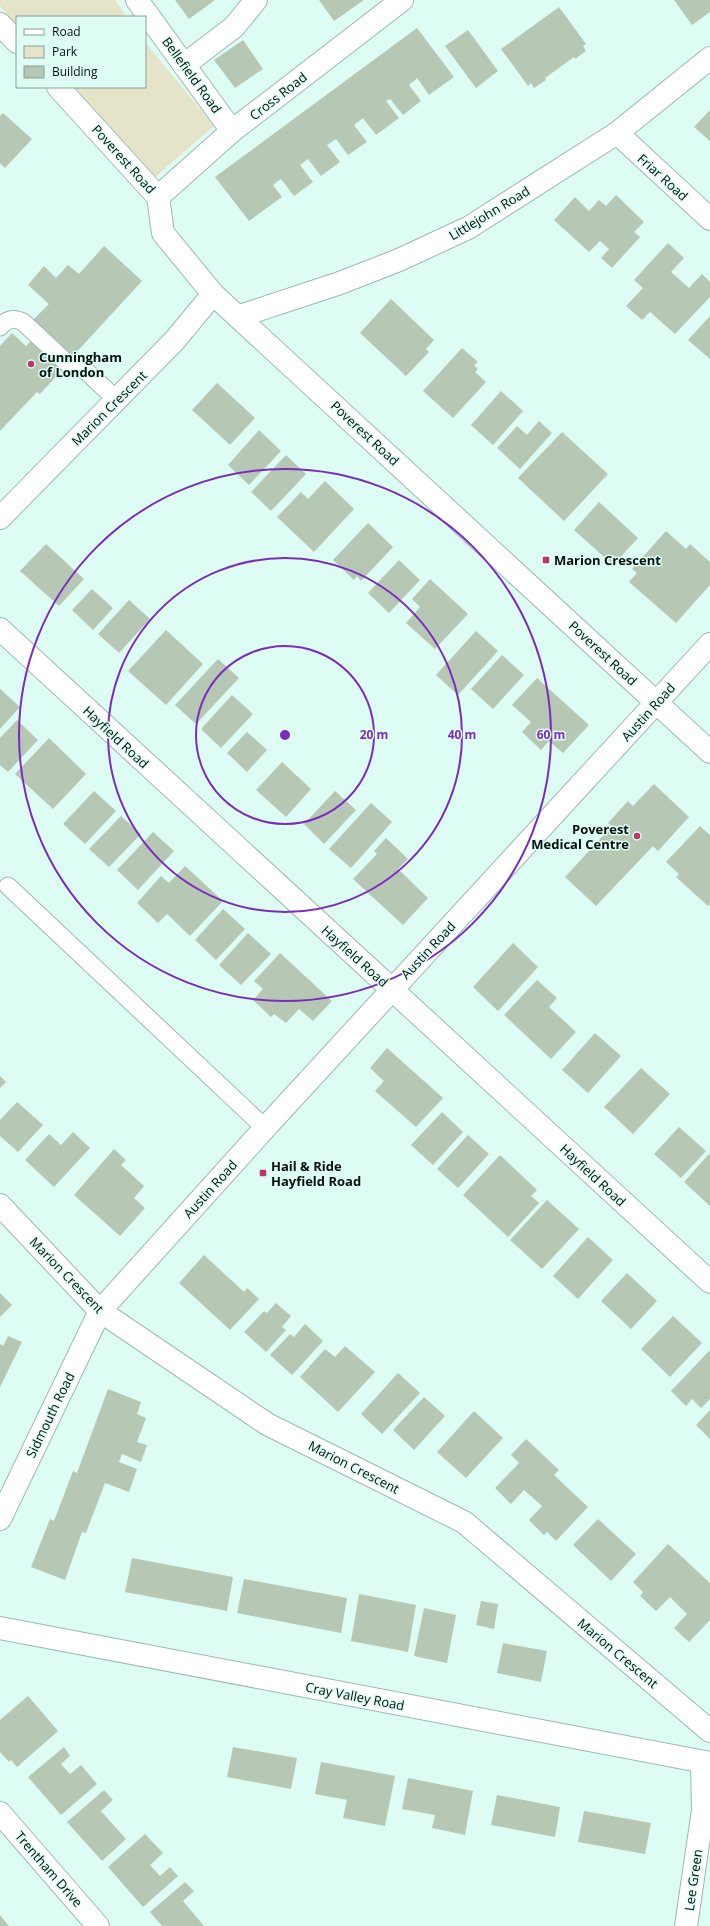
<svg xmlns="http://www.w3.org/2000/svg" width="710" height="1926" viewBox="0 0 710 1926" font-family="'Open Sans',sans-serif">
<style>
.green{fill:#e5e4c9}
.building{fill:#b6c8b3}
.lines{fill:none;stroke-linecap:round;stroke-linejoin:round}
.service-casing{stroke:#9bb9b1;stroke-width:19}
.minor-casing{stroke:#9bb9b1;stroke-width:24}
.tertiary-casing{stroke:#9bb9b1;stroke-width:24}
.service{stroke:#fff;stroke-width:17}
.minor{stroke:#fff;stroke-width:22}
.tertiary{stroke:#fff;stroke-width:22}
.ring{fill:none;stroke:#7b2cbf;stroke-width:2}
.poi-dot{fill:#c03468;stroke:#ddfdf4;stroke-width:1.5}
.labels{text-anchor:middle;stroke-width:3;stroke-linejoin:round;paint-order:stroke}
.street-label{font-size:13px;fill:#06100d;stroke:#ddfdf4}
.poi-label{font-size:13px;font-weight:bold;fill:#06100d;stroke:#ddfdf4;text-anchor:start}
.centre{fill:#7b2cbf;stroke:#ddfdf4;stroke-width:2}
.ring-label{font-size:12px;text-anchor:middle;font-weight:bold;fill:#7b2cbf;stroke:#ddfdf4;stroke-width:3;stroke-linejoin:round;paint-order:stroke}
</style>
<rect width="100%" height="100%" fill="#ddfdf4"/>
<!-- green -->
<g class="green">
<path d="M0 0H115L127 17H17V25L0 6Z"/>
<path d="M145 42 214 126 154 178 73 87H145Z"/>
</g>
<!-- building -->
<g class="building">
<path d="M175 0H215L189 19Z"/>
<path d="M319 0H364L334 21Z"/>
<path d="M674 0H710V12L692 25Z"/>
<path d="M559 7 586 44 583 46 586 51 575 59 574 57 545 78 546 80 534 88 531 83 528 86 501 49Z"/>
<path d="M417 28 454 77 429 95 417 78 414 81 409 85 421 101 403 115 390 99 386 101 399 118 376 135 363 118 354 125 367 142 348 155 336 139 327 145 340 162 321 176 308 159 300 165 313 182 294 196 281 179 273 185 282 197 249 221 215 177Z"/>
<path d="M468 30 498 71 476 88 445 46Z"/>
<path d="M243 40 263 69 235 88 214 60Z"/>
<path d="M710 110V141L694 127Z"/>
<path d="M3 113 32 139 5 168 0 163V116Z"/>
<path d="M616 195 644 222 634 232 640 237 612 268 601 258 609 249 600 241 589 252 554 220 575 197 589 211 599 200 606 206Z"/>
<path d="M668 243 684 258 671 272 689 288 702 274 710 282V297L675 334 650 312 642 320 626 306 643 288 634 280Z"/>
<path d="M104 246 142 281 73 356 33 320 49 304 28 285 44 266 56 278 68 265 79 274Z"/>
<path d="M391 299 434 340 426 349 429 352 406 376 360 333Z"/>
<path d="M710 316V359L688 340Z"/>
<path d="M12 333 26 346 31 341 62 370 40 394 37 392 0 431V346Z"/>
<path d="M462 348 478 362 474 365 478 369 475 372 486 382 453 418 423 391Z"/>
<path d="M217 383 255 418 230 445 192 410Z"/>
<path d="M501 391 523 411 493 445 471 425Z"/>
<path d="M539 421 552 433 520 469 497 448 517 426 527 435Z"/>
<path d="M259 430 281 451 249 485 228 465Z"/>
<path d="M562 432 608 474 564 521 518 478Z"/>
<path d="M286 455 306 474 271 511 251 492Z"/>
<path d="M325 481 354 509 314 552 277 517 301 492 308 499Z"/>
<path d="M599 502 638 538 613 565 574 530Z"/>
<path d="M368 523 393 547 361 581 357 576 354 580 333 560Z"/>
<path d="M666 531 686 549 690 544 710 562V585L676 623 629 582 637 573 632 569Z"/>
<path d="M46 544 84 579 59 606 20 571Z"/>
<path d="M399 560 420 580 389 613 368 593Z"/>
<path d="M430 579 468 614 435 649 406 623 420 607 412 599Z"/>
<path d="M92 589 113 608 93 630 72 610Z"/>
<path d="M129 600 150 619 119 653 98 634Z"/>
<path d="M166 630 203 664 166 705 128 671Z"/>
<path d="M476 631 498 651 458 695 436 675Z"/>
<path d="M502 655 524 675 493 709 471 689Z"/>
<path d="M218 659 239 678 196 724 175 705Z"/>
<path d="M537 678 589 725 563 753 549 741 541 750 522 732 531 722 512 705Z"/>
<path d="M0 689 20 707 0 729Z"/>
<path d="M232 695 253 714 221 748 201 729Z"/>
<path d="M17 720 38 740 8 772 0 765V738Z"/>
<path d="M247 732 267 750 247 772 227 753Z"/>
<path d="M49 738 86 774 53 809 15 774Z"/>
<path d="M282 762 311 789 286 817 256 790Z"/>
<path d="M654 784 689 817 658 851 653 846 596 906 565 877 612 826 608 823 628 801 633 806Z"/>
<path d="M94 791 116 811 85 844 63 824Z"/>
<path d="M335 791 356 810 324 844 304 824Z"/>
<path d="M371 803 392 822 351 868 329 849Z"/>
<path d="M121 816 141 834 109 867 89 849Z"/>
<path d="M700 826 710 835V904L708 906 676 877 679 874 666 862Z"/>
<path d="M153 832 174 851 138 890 117 870Z"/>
<path d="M386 838 408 859 398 869 428 898 403 925 353 879 377 854 374 851Z"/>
<path d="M185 866 223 901 190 936 167 914 158 923 137 903 161 876 169 883Z"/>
<path d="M223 909 245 929 216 960 195 940Z"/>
<path d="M248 933 271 954 241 985 219 965Z"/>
<path d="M513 943 538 967 498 1011 473 987Z"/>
<path d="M280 953 332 1001 313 1021 299 1009 286 1023 274 1014 271 1017 253 1000 263 989 254 981Z"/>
<path d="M537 980 557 998 549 1007 576 1032 551 1059 504 1015Z"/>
<path d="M595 1033 621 1056 588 1093 562 1070Z"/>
<path d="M387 1048 443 1098 416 1127 375 1091 384 1081 370 1068Z"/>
<path d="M641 1068 670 1094 633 1134 604 1107Z"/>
<path d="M0 1076 6 1082 0 1088Z"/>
<path d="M17 1102 43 1125 18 1152 0 1136V1120Z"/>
<path d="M442 1112 463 1132 433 1165 411 1145Z"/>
<path d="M679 1127 706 1151 681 1178 654 1154Z"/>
<path d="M73 1132 90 1148 54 1187 25 1160 49 1134 61 1145Z"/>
<path d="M468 1135 489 1154 458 1188 437 1169Z"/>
<path d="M114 1149 126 1160 121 1165 144 1186 134 1198 145 1208 120 1236 74 1195Z"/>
<path d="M709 1154 710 1155V1206L684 1182Z"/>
<path d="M500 1155 537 1190 531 1196 539 1203 508 1237 463 1195Z"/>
<path d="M547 1200 579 1229 542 1269 510 1240Z"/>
<path d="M588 1237 613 1260 578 1299 553 1276Z"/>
<path d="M204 1255 244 1292 247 1288 259 1299 230 1330 179 1283Z"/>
<path d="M627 1273 657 1301 631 1329 601 1301Z"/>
<path d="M0 1293 12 1305 0 1317Z"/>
<path d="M276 1303 291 1316 282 1327 286 1330 266 1352 244 1332 264 1311 267 1313Z"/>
<path d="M673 1316 702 1343 670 1377 641 1349Z"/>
<path d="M305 1324 323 1341 292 1375 270 1355 290 1334 294 1337Z"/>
<path d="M8 1336 22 1342 0 1387V1344L3 1346Z"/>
<path d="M345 1346 375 1372 338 1412 300 1377 325 1349 335 1357Z"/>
<path d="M710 1350V1399L701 1408 692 1399 686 1406 671 1391Z"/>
<path d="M398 1373 420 1393 382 1434 361 1414Z"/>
<path d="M108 1389 141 1402 137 1414 146 1418 137 1442 147 1445 141 1462 122 1454 119 1462 137 1469 129 1492 105 1483 86 1533 82 1532 65 1580 31 1567 50 1519 54 1521 73 1471 77 1473Z"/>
<path d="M424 1397 445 1416 414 1450 393 1430Z"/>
<path d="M710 1410V1439L696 1425Z"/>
<path d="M474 1411 503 1438 466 1478 437 1452Z"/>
<path d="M526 1439 559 1470 554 1475 588 1507 556 1541 547 1532 544 1535 529 1520 542 1506 524 1490 511 1504 495 1488 519 1463 511 1455Z"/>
<path d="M598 1519 636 1554 611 1581 573 1545Z"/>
<path d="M668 1544 710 1583V1620L689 1642 674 1628 687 1614 670 1597 656 1611 640 1596 643 1592 633 1582Z"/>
<path d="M132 1558 233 1577 227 1611 125 1592Z"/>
<path d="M244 1579 347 1598 341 1633 237 1613Z"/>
<path d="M359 1594 416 1605 408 1652 351 1641Z"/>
<path d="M481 1601 498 1604 494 1629 476 1625Z"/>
<path d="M424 1608 456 1615 447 1663 414 1656Z"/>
<path d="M503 1643 547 1651 541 1682 497 1673Z"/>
<path d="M28 1696 58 1731 17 1767 11 1760 9 1762 0 1752V1720Z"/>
<path d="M64 1747 70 1756 61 1764 70 1774 81 1765 97 1784 61 1815 28 1777Z"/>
<path d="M233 1747 297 1758 291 1789 227 1777Z"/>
<path d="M321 1762 395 1776 385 1826 343 1818 347 1800 315 1794Z"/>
<path d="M408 1778 473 1791 465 1835 432 1828 435 1815 402 1809Z"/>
<path d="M104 1790 113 1800 101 1811 126 1839 102 1861 67 1822Z"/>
<path d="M497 1795 560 1807 555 1837 491 1825Z"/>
<path d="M584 1811 651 1823 645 1854 578 1842Z"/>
<path d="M145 1834 163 1853 150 1865 160 1876 170 1867 178 1876 143 1907 108 1867Z"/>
<path d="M185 1882 194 1891 183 1901 204 1926H162L150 1912Z"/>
<path d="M0 1915 9 1926H0Z"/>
</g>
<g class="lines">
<!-- service casing -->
<g class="service-casing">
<g id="service">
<path d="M0 327C7 319 13 317 23 322L66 362 87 372 117 400"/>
<path d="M8 886 265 1128"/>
</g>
</g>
<!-- minor casing -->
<g class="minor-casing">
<g id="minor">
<path d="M137 0 232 131"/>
<path d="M184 65 234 27 256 0"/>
<path d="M617 133 710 219"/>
<path d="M158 197 232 131 402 0"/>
<path d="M240 316 340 283 399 260 468 228 617 133 710 58"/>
<path d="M0 518 175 340 213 294"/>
<path d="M0 629 710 1282"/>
<path d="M0 1205 100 1311 267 1424 464 1522 710 1731"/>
<path d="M0 1519 100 1311 265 1128 710 644"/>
<path d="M0 1628 710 1763"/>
<path d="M0 1813 98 1926"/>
<path d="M686 1926 703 1810 702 1763"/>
</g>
</g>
<!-- tertiary casing -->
<g class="tertiary-casing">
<g id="tertiary">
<path d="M0 24 17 42"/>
<path d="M58 87 158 197 163 233 213 294 710 752"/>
</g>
</g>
<!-- service -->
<use href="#service" class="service"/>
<!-- minor -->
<use href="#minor" class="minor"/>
<!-- tertiary -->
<use href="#tertiary" class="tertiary"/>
</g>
<!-- distance rings -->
<g class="ring">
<circle cx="285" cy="735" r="89"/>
<circle cx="285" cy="735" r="177"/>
<circle cx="285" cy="735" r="266"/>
</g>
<!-- markers -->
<g class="poi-dot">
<circle cx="31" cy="364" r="4"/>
<rect x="542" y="556" width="8" height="8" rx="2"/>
<circle cx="637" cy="836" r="4"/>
<rect x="259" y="1169" width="8" height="8" rx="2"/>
</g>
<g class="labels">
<!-- street labels -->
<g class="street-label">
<text transform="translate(192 75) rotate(54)" y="5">Bellefield Road</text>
<text transform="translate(278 96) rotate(-38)" y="5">Cross Road</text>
<text transform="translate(124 159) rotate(48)" y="5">Poverest Road</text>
<text transform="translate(663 177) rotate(42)" y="5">Friar Road</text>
<text transform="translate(489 213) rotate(-31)" y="5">Littlejohn Road</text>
<text transform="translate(109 408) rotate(-45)" y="5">Marion Crescent</text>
<text transform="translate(365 433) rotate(43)" y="5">Poverest Road</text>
<text transform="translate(603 653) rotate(43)" y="5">Poverest Road</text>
<text transform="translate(648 712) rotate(-48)" y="5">Austin Road</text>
<text transform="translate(116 737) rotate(43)" y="5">Hayfield Road</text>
<text transform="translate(428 950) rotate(-47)" y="5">Austin Road</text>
<text transform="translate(355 956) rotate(42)" y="5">Hayfield Road</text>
<text transform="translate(593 1175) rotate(43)" y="5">Hayfield Road</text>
<text transform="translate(210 1189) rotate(-48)" y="5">Austin Road</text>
<text transform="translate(67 1275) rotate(46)" y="5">Marion Crescent</text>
<text transform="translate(50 1415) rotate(-64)" y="5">Sidmouth Road</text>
<text transform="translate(354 1467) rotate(27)" y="5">Marion Crescent</text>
<text transform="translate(618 1653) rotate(40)" y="5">Marion Crescent</text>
<text transform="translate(355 1696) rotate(11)" y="5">Cray Valley Road</text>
<text transform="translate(49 1869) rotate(49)" y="5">Trentham Drive</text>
<text transform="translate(693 1880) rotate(-82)" y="5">Lee Green</text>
</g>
<!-- poi labels -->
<g class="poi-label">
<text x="39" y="362">Cunningham<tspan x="39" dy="15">of London</tspan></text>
<text x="554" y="565">Marion Crescent</text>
<text x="629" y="834" text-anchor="end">Poverest<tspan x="629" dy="15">Medical Centre</tspan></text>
<text x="271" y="1171">Hail &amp; Ride<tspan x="271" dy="15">Hayfield Road</tspan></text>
</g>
</g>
<circle cx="285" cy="735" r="6" class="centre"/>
<g class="ring-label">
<text x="374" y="739">20 m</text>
<text x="462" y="739">40 m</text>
<text x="551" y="739">60 m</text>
</g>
<!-- legend -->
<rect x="16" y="16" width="130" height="72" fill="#ddfdf4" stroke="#879e98"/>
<rect x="24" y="29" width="20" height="6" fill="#ffffff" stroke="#879e98"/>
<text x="52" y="36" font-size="12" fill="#06100d">Road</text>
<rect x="24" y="46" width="20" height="12" fill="#e5e4c9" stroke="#879e98"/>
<text x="52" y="56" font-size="12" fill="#06100d">Park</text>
<rect x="24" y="66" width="20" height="12" fill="#b6c8b3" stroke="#879e98"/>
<text x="52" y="76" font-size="12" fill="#06100d">Building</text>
</svg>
